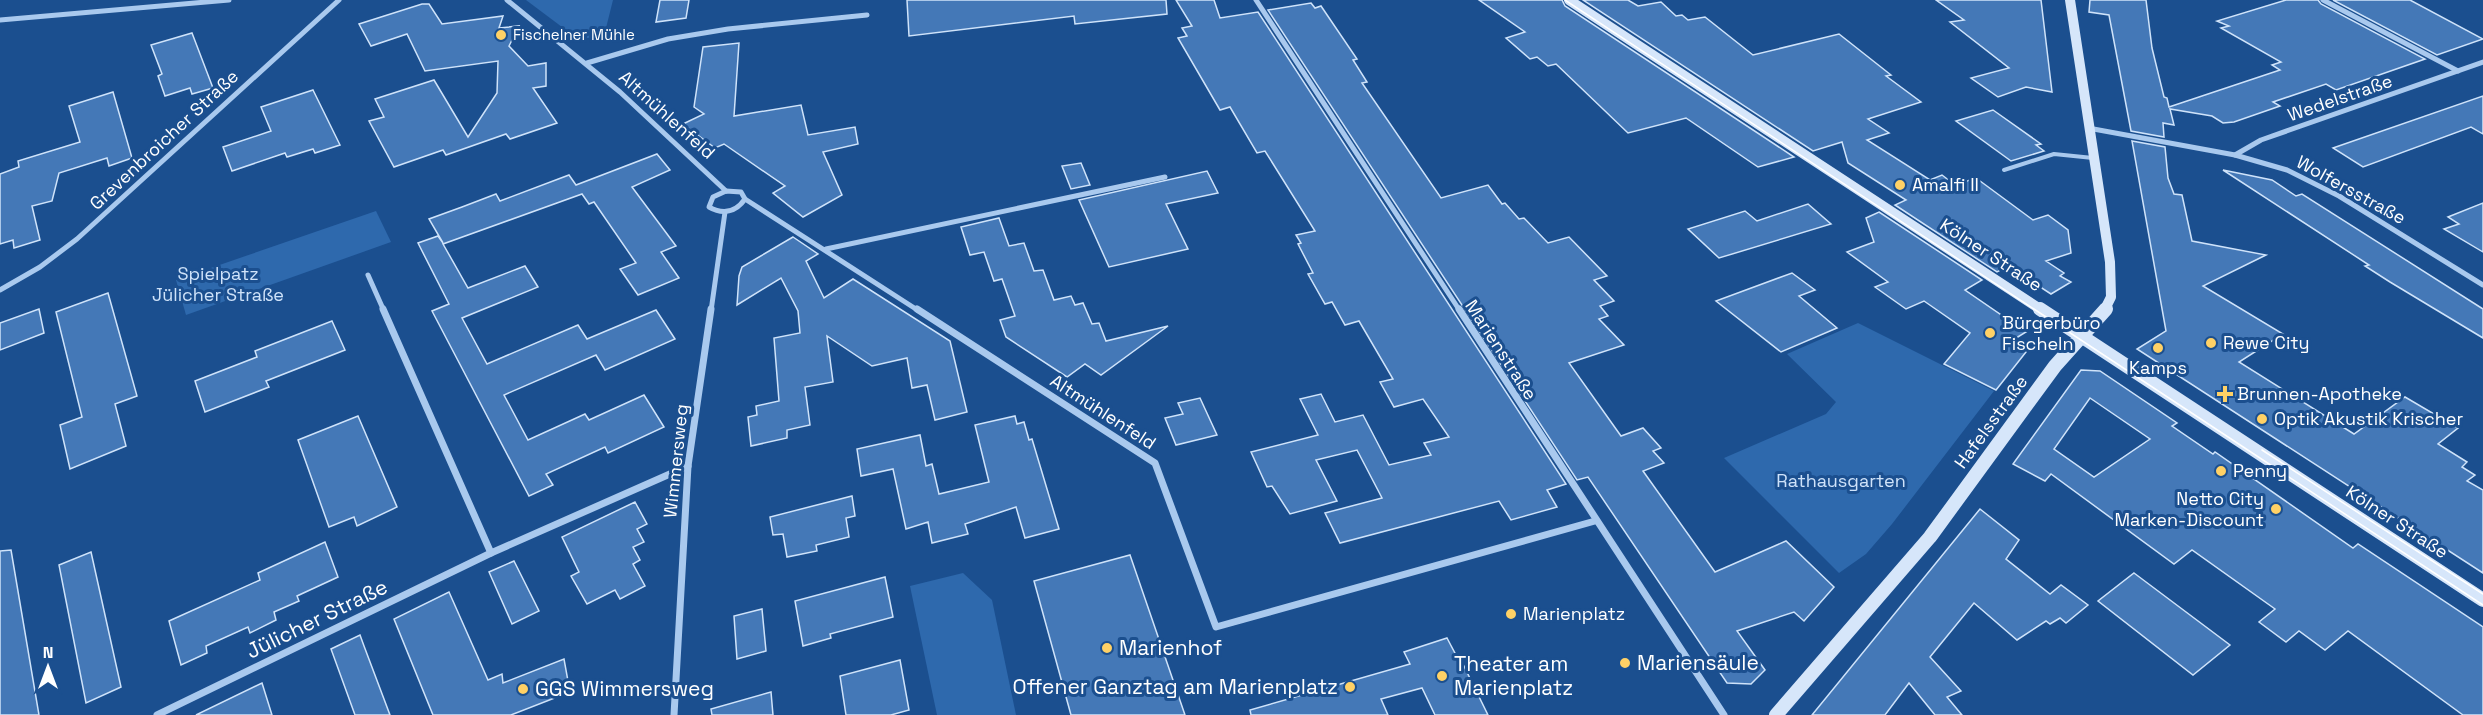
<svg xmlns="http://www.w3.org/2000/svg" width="2483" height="715" viewBox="0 0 2483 715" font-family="'Space Grotesk',sans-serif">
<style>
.green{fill:#2e69ad}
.building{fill:#4478b7;stroke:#cfe3fa;stroke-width:1.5;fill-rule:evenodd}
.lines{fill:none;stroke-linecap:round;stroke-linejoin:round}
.service{stroke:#a9c9ee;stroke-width:4}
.minor-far1{stroke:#a9c9ee;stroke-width:5}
.minor{stroke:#a9c9ee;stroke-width:7}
.secondary-far1{stroke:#d6e6fa;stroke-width:10}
.secondary{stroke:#d6e6fa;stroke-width:14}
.tram{stroke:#fff;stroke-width:1.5}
.poi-dot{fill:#ffd166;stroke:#1b4f8f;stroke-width:2}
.labels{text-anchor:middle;stroke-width:6;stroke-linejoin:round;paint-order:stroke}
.far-poi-label{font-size:15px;fill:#fff;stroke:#1b4f8f;text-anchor:start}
.street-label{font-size:18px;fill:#fff;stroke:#1b4f8f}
.poi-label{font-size:18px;fill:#fff;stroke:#1b4f8f;text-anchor:start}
.park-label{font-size:18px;fill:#cfe3fa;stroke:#1b4f8f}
.near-street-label{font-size:21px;fill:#fff;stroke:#1b4f8f}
.near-poi-label{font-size:21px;fill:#fff;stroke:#1b4f8f;text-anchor:start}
</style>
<rect width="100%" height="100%" fill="#1b4f8f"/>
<!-- green -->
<g class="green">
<path d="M526 0H613L604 36 578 39Z"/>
<path d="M376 211 391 242 186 315 176 280Z"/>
<path d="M1858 323 1994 391 1892 524 1866 554 1839 573 1724 458 1826 414 1836 402 1787 354Z"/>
<path d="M963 573 992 600 1016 715H937L910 586Z"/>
</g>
<!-- building -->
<g class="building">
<path d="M660 0H689L686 18 656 22Z"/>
<path d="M907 0H1166L1167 14 1075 24 1074 16 909 36Z"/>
<path d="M1176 0H1214L1220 18 1258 12 1566 484 1547 490 1557 507 1511 520 1499 501 1340 543 1325 513 1382 498 1357 450 1316 460 1337 501 1290 514 1272 486 1267 487 1251 452 1318 435 1300 399 1321 394 1335 422 1363 415 1389 465 1431 455 1424 443 1449 437 1423 399 1394 407 1380 382 1393 379 1359 321 1345 325 1332 302 1325 304 1308 274 1313 273 1298 244 1301 243 1296 235 1315 231 1265 151 1257 153 1230 107 1220 110 1178 38 1187 36 1182 28 1192 26Z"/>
<path d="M1479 0H1562L1565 6 1794 157 1758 167 1686 118 1628 133 1556 64 1548 66 1537 57 1530 59 1506 38 1525 32Z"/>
<path d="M1583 0H1628L1638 6 1661 2 1676 16 1682 15 1688 20 1705 17 1753 55 1839 34 1891 75 1886 76 1921 102 1868 119 1889 133 1867 140 1930 180 1942 175 1955 185 1976 178 2033 220 2048 215 2068 230 2071 253 2046 261 2064 273 2060 276 2071 282 2051 294 2008 266 1997 272 1895 205 1906 200 1848 163 1842 142 1813 151Z"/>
<path d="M1936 0H2041L2052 92 2026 87 1998 97 1971 78 2009 68 1950 22 1964 20Z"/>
<path d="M2090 0H2146L2152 48 2164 97 2167 98 2169 107 2280 70 2272 65 2281 62 2221 28 2229 26 2217 21 2286 0H2318L2321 4 2425 59 2336 90 2326 84 2273 102 2280 106 2234 122 2223 123 2212 116 2170 109 2174 125 2163 123 2164 137 2131 131 2109 15 2089 12Z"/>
<path d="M2333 0H2410L2483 39 2437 55Z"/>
<path d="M1311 3 1315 8 1321 6 1357 59 1353 60 1367 82 1362 83 1441 198 1488 185 1502 204 1505 203 1519 219 1524 218 1548 243 1569 237 1607 276 1594 280 1614 301 1600 306 1608 316 1599 319 1624 345 1569 363 1621 436 1643 428 1661 448 1653 451 1664 463 1643 471 1715 572 1786 541 1834 587 1804 621 1794 612 1737 631 1765 670 1751 684 1727 683 1588 477 1577 480 1268 10Z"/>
<path d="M422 4H429L442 24 503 16 499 28 519 26 509 46 528 66 546 63V86L533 88 557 123 510 139 506 134 446 155 443 150 394 167 369 121 384 117 375 99 434 80 468 137 497 93 498 61 425 71 407 34 371 46 359 24Z"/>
<path d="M192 33 213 88 192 94 190 88 165 96 158 76 162 74 151 45Z"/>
<path d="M739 43 734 116 801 105 808 135 855 127 858 144 823 152 842 195 803 217 773 193 785 186 724 144 715 148 683 124 704 114 694 107 703 47Z"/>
<path d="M313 90 340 145 315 153 313 149 287 157 285 153 232 171 223 147 271 131 261 107Z"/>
<path d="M113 92 132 158 109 166 107 158 59 173 52 201 32 206 40 240 14 248 13 240 0 244V174L19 167 18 161 80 142 69 106Z"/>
<path d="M2483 96V134L2471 127 2363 167 2333 148Z"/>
<path d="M1993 110 2041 144 2036 145 2044 151 2011 161 1956 121Z"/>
<path d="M2132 141 2165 147 2168 178 2174 194 2182 195 2192 241 2266 255 2203 286 2283 334 2239 362 2354 434 2405 397 2458 428 2438 444 2467 462 2462 467 2475 475 2467 481 2483 490V573L2137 349 2166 331Z"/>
<path d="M657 154 670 170 632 187 676 246 661 252 679 278 638 295 620 269 636 263 594 202 589 204 582 194 443 244 468 288 525 266 538 287 462 318 487 364 578 325 587 339 656 310 675 339 605 370 596 355 504 395 528 440 585 414 589 420 644 395 664 427 608 453 605 447 546 474 553 485 529 496 432 311 449 304 418 243 438 236 443 243 429 219 462 207 496 194 500 201 569 175 576 185Z"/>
<path d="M1081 163 1090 185 1071 189 1062 166Z"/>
<path d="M2223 170 2272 180 2296 196 2302 194 2483 309V338L2390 282 2365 266 2369 265Z"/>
<path d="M1207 171 1218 193 1166 204 1188 249 1109 267 1079 200Z"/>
<path d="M2483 203V252L2444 229 2459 224 2448 217Z"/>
<path d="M1808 204 1831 224 1719 258 1688 229 1745 211 1757 221Z"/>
<path d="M1879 212 1982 280 1965 290 2026 332 2008 343 2026 352 1996 390 1944 364 1970 333 1924 301 1906 309 1875 287 1888 282 1847 252 1874 242 1866 218Z"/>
<path d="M999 218 1009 246 1024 243 1034 271 1043 270 1054 300 1071 296 1075 305 1083 303 1092 324 1099 323 1106 341 1168 326 1101 375 1085 364 1067 377 1006 337 1000 320 1015 316 1002 279 994 281 984 252 970 255 961 227Z"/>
<path d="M793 237 818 254 806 261 824 298 853 279 950 341 967 412 935 420 927 385 912 388 907 358 872 366 827 336 833 382 805 387 810 425 787 430V438L751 446 748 417 757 415 756 406 779 401 774 338 800 333 798 311 781 278 737 305 739 276 742 267Z"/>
<path d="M1792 273 1815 290 1799 296 1837 328 1781 352 1716 301Z"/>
<path d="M108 293 137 396 115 404 126 446 70 469 60 425 82 417 56 312Z"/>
<path d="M39 309 44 333 0 350V323Z"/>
<path d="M332 321 345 350 266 381 269 387 205 412 195 381 257 357 255 351Z"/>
<path d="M2081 370 2100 371 2177 423 2172 426 2213 454 2215 452 2353 548 2358 544 2483 627V715H2463L2348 631 2325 650 2299 631 2286 642 2259 622 2275 609 2192 550 2174 564 2051 474 2045 481 2013 464ZM2090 398 2150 439 2094 477 2054 449Z"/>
<path d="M1200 398 1217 435 1176 445 1165 418 1183 414 1178 403Z"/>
<path d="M358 416 397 507 357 526 354 517 329 527 298 440Z"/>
<path d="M1015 416 1017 424 1024 422 1029 440 1032 439 1059 529 1025 538 1016 507 965 524 968 534 932 543 928 522 906 529 893 469 861 476 857 449 920 435 926 466 932 464 939 494 989 482 975 425Z"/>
<path d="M852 496 855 516 846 518 849 537 816 545 817 551 787 557 783 534 773 535 770 517Z"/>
<path d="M635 502 647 524 637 529 644 542 633 547 640 560 633 564 645 586 620 599 615 590 587 604 571 576 579 572 562 537Z"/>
<path d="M1980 509 2019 540 2006 559 2050 594 2061 585 2088 605 2066 623 2060 618 2050 624 2046 621 2017 640 1974 603 1930 657 1961 691 1947 697 1962 715H1935L1909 683 1885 715H1812Z"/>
<path d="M325 542 338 577 297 596 299 601 274 612 276 620 250 633 248 627 206 646 207 653 181 665 169 621 260 580 258 573Z"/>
<path d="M11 550 39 715H0V551Z"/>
<path d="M91 552 121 687 86 703 59 565Z"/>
<path d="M1130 555 1185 715H1071L1034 581Z"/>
<path d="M514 561 539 611 512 624 489 572Z"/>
<path d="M2134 573 2230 645 2193 675 2098 601Z"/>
<path d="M885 577 893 617 830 634 831 638 803 646 795 601Z"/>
<path d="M449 592 488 680 502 674 503 683 564 659 570 692 511 715H433L394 619Z"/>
<path d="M762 609 766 651 737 659 734 616Z"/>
<path d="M360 635 364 646 390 715H355L331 649Z"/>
<path d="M1447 638 1456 655 1458 654 1488 715H1435L1422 688 1381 699 1388 715H1251L1250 710 1410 664 1404 652Z"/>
<path d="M900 660 909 710 891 715H846L840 676Z"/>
<path d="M262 683 272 715H196Z"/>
<path d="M771 692 773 715H712L711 709Z"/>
</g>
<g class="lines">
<!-- service -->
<path class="service" d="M2004 170 2054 154 2093 158"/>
<!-- minor-far1 -->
<g class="minor-far1">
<path d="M507 0 620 92 726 191"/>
<path d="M1256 0 1460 311"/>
<path d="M2323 0 2458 71"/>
<path d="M0 20 229 0"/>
<path d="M587 63 668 39 728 29 867 15"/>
<path d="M2088 128 2235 155 2287 170 2339 196 2483 285"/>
<path d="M2235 155 2261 140 2483 62"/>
<path d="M726 191 741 192 745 199C736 212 723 215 709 207L713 197Z"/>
<path d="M745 199 919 311"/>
<path d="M826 249 1165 177"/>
<path d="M368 275 384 311"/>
<path d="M0 290 40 267 77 239 339 0"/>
<path d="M711 311 725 212"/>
</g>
<!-- minor -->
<g class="minor">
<path d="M383 309 491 553"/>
<path d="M917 309 1155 463 1216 627 1595 521"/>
<path d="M1459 309 1724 715"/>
<path d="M157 715 491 553 688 466"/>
<path d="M674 715 688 466 711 309"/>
</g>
<!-- secondary-far1 -->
<g class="secondary-far1">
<path d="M1569 0 2043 311"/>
<path d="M2070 0 2110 262 2111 297 2104 311"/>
</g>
<!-- secondary -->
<g class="secondary">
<path d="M2040 309 2483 600"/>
<path d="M1776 715 1930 537 2055 366 2106 309"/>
</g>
<!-- tram -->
<g class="tram">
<path d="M1565 0 2483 605"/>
<path d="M2262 450 2483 594"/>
</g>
</g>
<!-- markers -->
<g class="poi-dot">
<circle cx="501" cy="35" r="6"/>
<circle cx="1900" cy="185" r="6"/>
<circle cx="1990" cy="333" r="6"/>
<circle cx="2211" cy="343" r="6"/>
<circle cx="2158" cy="348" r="6"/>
<path d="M2222 385h6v6h6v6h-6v6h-6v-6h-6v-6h6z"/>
<circle cx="2262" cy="419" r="6"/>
<circle cx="2221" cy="471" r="6"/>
<circle cx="2276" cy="509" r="6"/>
<circle cx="1511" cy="614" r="6"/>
<circle cx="1107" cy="648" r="6"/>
<circle cx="1625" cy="663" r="6"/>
<circle cx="1442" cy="676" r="6"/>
<circle cx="1350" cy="687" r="6"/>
<circle cx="523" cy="689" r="6"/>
</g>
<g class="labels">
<!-- far-poi labels -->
<g class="far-poi-label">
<text x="513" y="40">Fischelner Mühle</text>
</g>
<!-- street labels -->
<g class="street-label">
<text transform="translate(2340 98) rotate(-19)" y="6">Wedelstraße</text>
<text transform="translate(667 115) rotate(42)" y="6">Altmühlenfeld</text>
<text transform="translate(164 140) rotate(-43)" y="6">Grevenbroicher Straße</text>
<text transform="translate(2351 190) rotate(29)" y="6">Wolfersstraße</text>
<text transform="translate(1991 255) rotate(33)" y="6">Kölner Straße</text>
<text transform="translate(1501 350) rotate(57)" y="6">Marienstraße</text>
<text transform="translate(1103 412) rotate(33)" y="6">Altmühlenfeld</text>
<text transform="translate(1991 422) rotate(-54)" y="6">Hafelsstraße</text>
<text transform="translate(676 461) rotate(-84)" y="6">Wimmersweg</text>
<text transform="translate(2397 522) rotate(33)" y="6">Kölner Straße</text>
</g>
<!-- poi labels -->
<g class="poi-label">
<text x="1912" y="191">Amalfi II</text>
<text x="2002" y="329">Bürgerbüro<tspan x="2002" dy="21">Fischeln</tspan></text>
<text x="2223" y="349">Rewe City</text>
<text x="2158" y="374" text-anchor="middle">Kamps</text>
<text x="2237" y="400">Brunnen-Apotheke</text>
<text x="2274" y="425">Optik Akustik Krischer</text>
<text x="2233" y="477">Penny</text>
<text x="2264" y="505" text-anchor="end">Netto City<tspan x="2264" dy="21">Marken-Discount</tspan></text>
<text x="1523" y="620">Marienplatz</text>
</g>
<!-- park labels -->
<g class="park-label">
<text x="218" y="280">Spielpatz<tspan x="218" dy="21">Jülicher Straße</tspan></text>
<text x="1841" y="487">Rathausgarten</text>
</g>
<!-- near-street labels -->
<g class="near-street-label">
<text transform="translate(317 619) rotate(-26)" y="7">Jülicher Straße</text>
</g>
<!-- near-poi labels -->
<g class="near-poi-label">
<text x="1119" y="655">Marienhof</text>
<text x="1637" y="670">Mariensäule</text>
<text x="1454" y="671">Theater am<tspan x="1454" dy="24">Marienplatz</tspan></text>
<text x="1338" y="694" text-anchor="end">Offener Ganztag am Marienplatz</text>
<text x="535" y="696">GGS Wimmersweg</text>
</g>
</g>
<!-- north arrow -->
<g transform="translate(48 667)" stroke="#1b4f8f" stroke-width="4.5" paint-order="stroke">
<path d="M0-4.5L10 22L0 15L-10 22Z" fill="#ffffff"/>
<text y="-9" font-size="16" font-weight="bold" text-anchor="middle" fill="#ffffff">N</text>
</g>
</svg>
